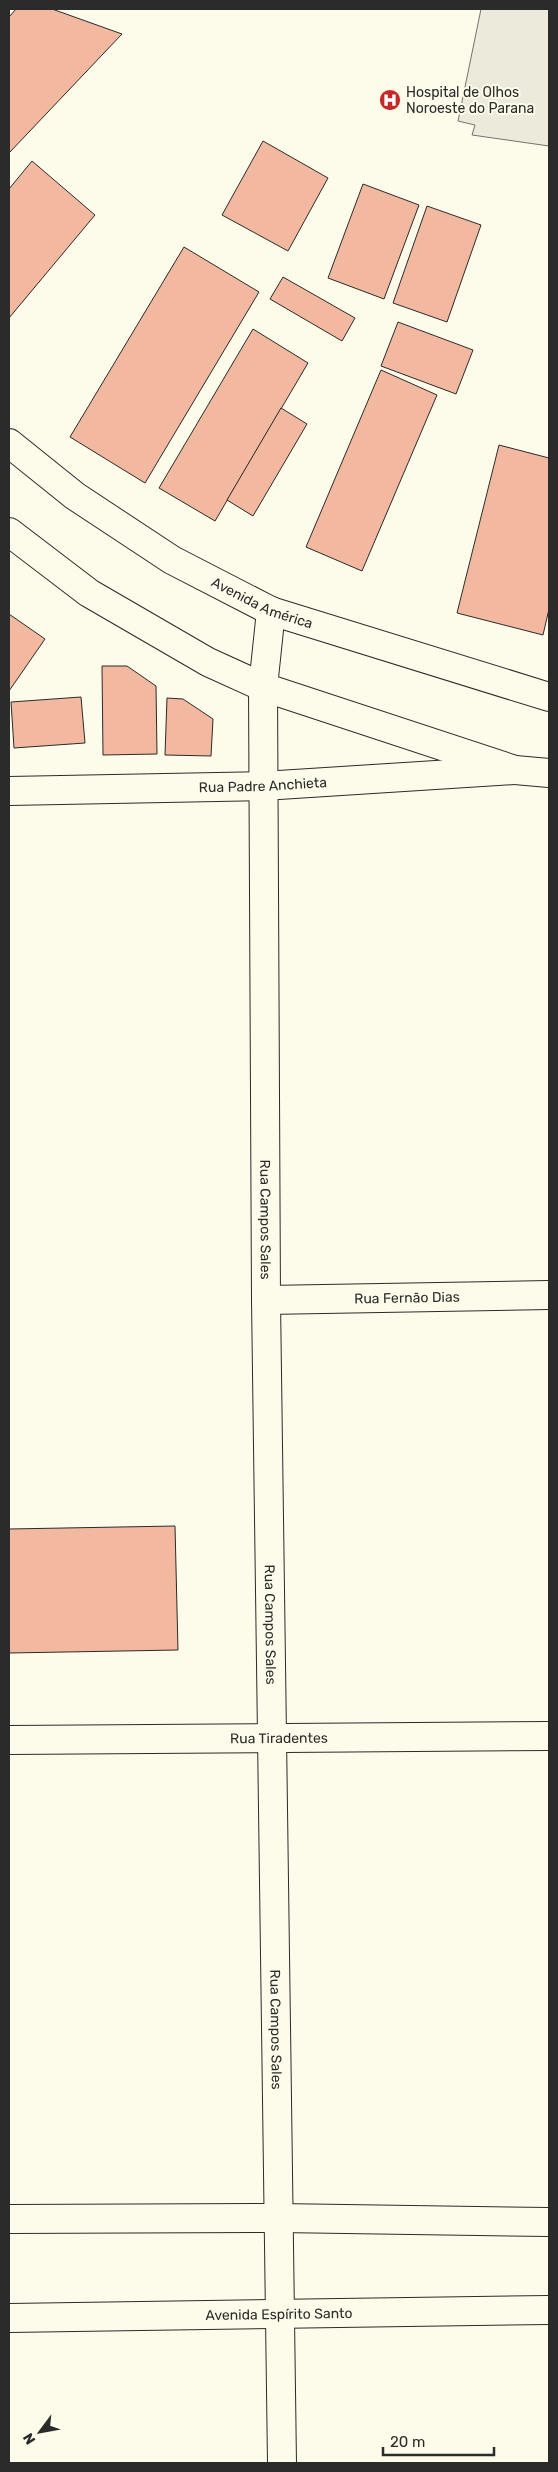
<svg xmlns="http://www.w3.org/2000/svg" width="558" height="2472" viewBox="0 0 558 2472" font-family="Rubik,sans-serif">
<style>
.parking{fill:#eceadb;stroke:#74746e}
.building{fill:#f2b8a0;stroke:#2b2b2b}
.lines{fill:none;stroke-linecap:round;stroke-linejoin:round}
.minor-casing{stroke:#2b2b2b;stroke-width:30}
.major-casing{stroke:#2b2b2b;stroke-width:30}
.minor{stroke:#fdfbea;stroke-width:28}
.major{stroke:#fdfbea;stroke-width:28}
.labels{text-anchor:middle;stroke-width:4;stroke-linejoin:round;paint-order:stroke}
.poi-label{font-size:14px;fill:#2b2b2b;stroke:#fdfbea;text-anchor:start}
.street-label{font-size:14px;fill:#2b2b2b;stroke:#fdfbea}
</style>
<rect width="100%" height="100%" fill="#fdfbea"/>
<!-- parking -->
<path class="parking" d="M481 9H549V146L472 135 475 125 458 121Z"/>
<!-- building -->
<g class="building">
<path d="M16 9H52L122 34 9 153V17Z"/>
<path d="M263 141 328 178 288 251 222 215Z"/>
<path d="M32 161 95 215 9 318V189Z"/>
<path d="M363 184 419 205 384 299 328 278Z"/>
<path d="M427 206 481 225 447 322 393 303Z"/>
<path d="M184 247 259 292 145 483 70 437Z"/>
<path d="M283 277 355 318 342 341 270 299Z"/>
<path d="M398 322 473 350 456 394 381 366Z"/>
<path d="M253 329 308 363 215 521 159 488Z"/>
<path d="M381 370 437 395 362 571 306 547Z"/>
<path d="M281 408 307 424 253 516 227 500Z"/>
<path d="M499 445 549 458V609L543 635 457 613Z"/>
<path d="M9 614 45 639 9 691Z"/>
<path d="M102 666H127L156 686 157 754 103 755Z"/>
<path d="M81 697 85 743 14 748 11 702Z"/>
<path d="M167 698 183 699 213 719 211 756 165 755Z"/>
<path d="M175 1526 178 1650 9 1653V1529Z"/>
</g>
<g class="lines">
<!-- minor casing -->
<g class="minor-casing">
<g id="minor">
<path id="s1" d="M271 611 263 687 266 1300 282 2463"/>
<path id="s2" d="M9 791 263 786 514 770"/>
<path id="s3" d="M266 1300 549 1295"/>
<path id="s4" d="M9 1740 549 1736"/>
</g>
</g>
<!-- major casing -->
<g class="major-casing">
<g id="major">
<path id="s5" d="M9 443 75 496 172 560 271 611 549 697"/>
<path d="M9 532 89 593 208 662 263 687 515 770 549 773"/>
<path d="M9 2219 279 2218 549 2222"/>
<path id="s6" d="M9 2318 549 2310"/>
</g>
</g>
<!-- minor -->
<use href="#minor" class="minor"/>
<!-- major -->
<use href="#major" class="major"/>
</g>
<!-- icons -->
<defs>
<g id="hospital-disc" transform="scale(1.125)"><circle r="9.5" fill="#c62828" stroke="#fdfbea"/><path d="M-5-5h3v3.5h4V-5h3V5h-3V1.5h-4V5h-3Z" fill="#fff"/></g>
</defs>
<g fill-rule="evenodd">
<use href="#hospital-disc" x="390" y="100"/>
</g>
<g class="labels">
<!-- poi labels -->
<g class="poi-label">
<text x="406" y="97">Hospital de Olhos<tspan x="406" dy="16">Noroeste do Parana</tspan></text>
</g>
<!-- street labels -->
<g class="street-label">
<text dy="5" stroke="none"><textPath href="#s5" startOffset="301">Avenida América</textPath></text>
<text dy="5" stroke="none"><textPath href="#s2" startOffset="254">Rua Padre Anchieta</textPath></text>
<text dy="5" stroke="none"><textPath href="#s1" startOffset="609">Rua Campos Sales</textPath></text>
<text dy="5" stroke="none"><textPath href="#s3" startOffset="141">Rua Fernão Dias</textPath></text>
<text dy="5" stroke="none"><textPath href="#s1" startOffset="1014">Rua Campos Sales</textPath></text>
<text dy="5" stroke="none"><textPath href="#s4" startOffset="270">Rua Tiradentes</textPath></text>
<text dy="5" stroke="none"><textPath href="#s1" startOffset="1419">Rua Campos Sales</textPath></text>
<text dy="5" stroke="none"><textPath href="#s6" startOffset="270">Avenida Espírito Santo</textPath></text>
</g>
</g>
<!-- border -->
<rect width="558" height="2472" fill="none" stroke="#2b2b2b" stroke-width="20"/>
<!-- north arrow -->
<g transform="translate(40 2432) rotate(238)" stroke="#fdfbea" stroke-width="4" paint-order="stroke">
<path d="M0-4L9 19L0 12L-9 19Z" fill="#2b2b2b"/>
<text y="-8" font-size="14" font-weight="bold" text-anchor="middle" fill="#2b2b2b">N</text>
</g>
<!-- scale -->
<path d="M383 2447v8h111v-8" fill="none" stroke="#2b2b2b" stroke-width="2.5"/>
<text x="390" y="2447" font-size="15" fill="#2b2b2b" stroke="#fdfbea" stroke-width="4" paint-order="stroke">20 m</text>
</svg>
